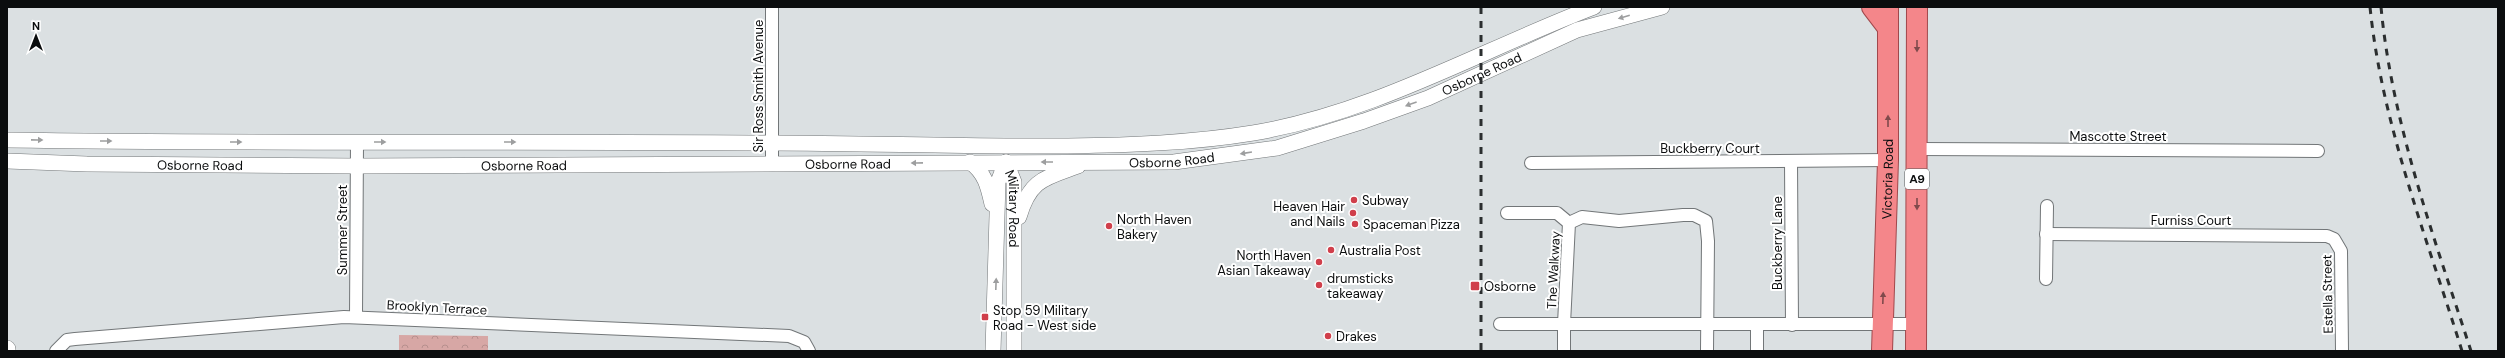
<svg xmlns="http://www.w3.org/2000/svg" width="2505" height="358" viewBox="0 0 2505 358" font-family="'DM Sans',sans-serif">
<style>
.park{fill:url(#park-crowns)}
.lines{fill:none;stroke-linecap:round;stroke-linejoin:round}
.minor-casing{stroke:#727678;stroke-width:14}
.tertiary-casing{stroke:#727678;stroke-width:16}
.secondary-casing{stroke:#727678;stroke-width:18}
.trunk-casing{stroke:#a1484c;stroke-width:22}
.minor{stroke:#fff;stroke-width:12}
.tertiary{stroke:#fff;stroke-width:15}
.secondary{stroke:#fff;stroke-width:17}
.trunk{stroke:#f4868a;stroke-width:20}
.rail{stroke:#2b2e2f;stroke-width:3;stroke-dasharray:7 7;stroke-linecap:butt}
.oneway{fill:#9d9e9f}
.oneway2{fill:#804a4c}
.poi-dot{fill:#d03f4b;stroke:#fff;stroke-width:1.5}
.labels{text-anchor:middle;stroke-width:4;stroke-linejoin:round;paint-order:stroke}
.shield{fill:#fff;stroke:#545656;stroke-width:1}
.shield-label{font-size:12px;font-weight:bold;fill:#0b0d0e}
.street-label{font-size:13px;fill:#0b0d0e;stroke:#fff}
.poi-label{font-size:13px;fill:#0b0d0e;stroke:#fff;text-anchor:start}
</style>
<defs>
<pattern id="park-crowns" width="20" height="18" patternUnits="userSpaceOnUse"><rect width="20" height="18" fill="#d7a7a5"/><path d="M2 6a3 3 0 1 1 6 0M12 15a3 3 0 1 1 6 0" fill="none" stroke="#b78f8d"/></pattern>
</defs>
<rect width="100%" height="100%" fill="#dbe0e2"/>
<!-- park -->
<path class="park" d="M399 335 488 336V351H399Z"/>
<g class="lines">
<!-- minor casing -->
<g class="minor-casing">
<g id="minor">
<path d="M772 7V165"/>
<path d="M1917 149 2318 151"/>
<path d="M1791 161 1792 325"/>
<path d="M1531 163 1888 160"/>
<path d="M1507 213H1557L1569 223"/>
<path d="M2046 234 2327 236 2334 239 2341 251 2342 351"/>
<path d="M2046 279 2047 206"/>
<path d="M356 317 357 142"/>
<path d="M1500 324H1564V351"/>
<path d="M1757 326V351"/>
<path d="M56 351 67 340 75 339 344 317 789 336 804 342 809 351"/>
<path d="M1707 351 1708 241 1706 221 1694 215H1683L1619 221 1582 217 1569 223 1564 324C1682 325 1799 324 1916 324"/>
</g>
</g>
<!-- tertiary casing -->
<g class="tertiary-casing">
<g id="tertiary">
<path d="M7 140C261 144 514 141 768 143 868 143 968 147 1068 146 1130 145 1192 143 1253 133 1374 113 1481 50 1594 7"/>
<path id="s1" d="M7 161 87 164 357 166 1174 162 1277 148 1364 121 1428 98 1577 30 1662 7"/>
<path d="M970 162C985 173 988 186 992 204"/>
<path id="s2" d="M1006 162 1014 182V351"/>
<path d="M1019 217C1030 179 1045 178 1078 166"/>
<path d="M993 351 998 182 1006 162"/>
</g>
</g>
<!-- secondary casing -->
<g class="secondary-casing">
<path id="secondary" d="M7 349V351"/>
</g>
<!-- trunk casing -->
<g class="trunk-casing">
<g id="trunk">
<path d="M1872 7 1888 28"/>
<path id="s3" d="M1882 351 1888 160V7"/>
<path d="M1916 351 1917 7"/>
</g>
</g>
<!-- minor -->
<use href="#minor" class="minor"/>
<!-- tertiary -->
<use href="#tertiary" class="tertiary"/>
<!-- secondary -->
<use href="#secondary" class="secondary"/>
<!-- trunk -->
<use href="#trunk" class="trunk"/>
<!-- rail -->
<g class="rail">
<path d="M1481 7V351"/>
<path d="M2370 7C2382 125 2427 238 2462 351"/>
<path d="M2381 7C2392 124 2435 240 2471 351"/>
</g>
</g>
<!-- one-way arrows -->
<defs><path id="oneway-solid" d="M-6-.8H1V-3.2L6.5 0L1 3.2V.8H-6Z"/></defs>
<g class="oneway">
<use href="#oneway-solid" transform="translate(1624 17) rotate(164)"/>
<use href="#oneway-solid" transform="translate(1411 104) rotate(160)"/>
<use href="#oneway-solid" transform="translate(37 140) rotate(1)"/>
<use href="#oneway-solid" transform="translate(106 141)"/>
<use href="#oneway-solid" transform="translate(236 142)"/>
<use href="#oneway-solid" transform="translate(380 142)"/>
<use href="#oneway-solid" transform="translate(510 142)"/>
<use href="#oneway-solid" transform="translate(1246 153) rotate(171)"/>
<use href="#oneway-solid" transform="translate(1047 162) rotate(180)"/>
<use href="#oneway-solid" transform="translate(917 163) rotate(179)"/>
<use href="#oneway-solid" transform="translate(996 284) rotate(-88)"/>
</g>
<g class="oneway2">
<use href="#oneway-solid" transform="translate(1917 46) rotate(90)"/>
<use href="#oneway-solid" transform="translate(1888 121) rotate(-90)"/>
<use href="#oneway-solid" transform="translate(1917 204) rotate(90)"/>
<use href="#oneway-solid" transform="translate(1883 298) rotate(-88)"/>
</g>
<!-- markers -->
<g class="poi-dot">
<circle cx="1354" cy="200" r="4"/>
<circle cx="1353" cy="213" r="4"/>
<circle cx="1355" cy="224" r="4"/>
<circle cx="1109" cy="226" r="4"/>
<circle cx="1331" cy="250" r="4"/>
<circle cx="1319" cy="262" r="4"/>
<circle cx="1319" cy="285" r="4"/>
<rect x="1470" y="281" width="10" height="10" rx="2"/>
<rect x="981" y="313" width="8" height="8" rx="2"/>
<circle cx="1328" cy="336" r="4"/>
</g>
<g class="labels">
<!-- shield labels -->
<rect class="shield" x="1905" y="169" width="24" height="20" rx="3"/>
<g class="shield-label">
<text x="1917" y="183">A9</text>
</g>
<!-- street labels -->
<g class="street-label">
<text dy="5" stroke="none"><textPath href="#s1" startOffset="1489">Osborne Road</textPath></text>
<text transform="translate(758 86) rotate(-90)" y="5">Sir Ross Smith Avenue</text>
<text x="2118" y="141">Mascotte Street</text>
<text x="1710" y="153">Buckberry Court</text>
<text dy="5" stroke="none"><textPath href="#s1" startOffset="1165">Osborne Road</textPath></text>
<text dy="5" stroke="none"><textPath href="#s1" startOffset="841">Osborne Road</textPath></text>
<text dy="5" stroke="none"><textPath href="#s1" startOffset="193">Osborne Road</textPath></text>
<text dy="5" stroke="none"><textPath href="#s1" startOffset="517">Osborne Road</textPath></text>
<text dy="5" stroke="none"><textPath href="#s3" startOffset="172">Victoria Road</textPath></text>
<text dy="5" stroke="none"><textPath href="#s2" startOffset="48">Military Road</textPath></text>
<text x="2191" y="225">Furniss Court</text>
<text transform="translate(342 230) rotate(-90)" y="5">Summer Street</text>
<text transform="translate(1777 243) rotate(-90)" y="5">Buckberry Lane</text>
<text transform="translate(1553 270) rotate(-87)" y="5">The Walkway</text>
<text transform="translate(2327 294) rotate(-91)" y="5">Estella Street</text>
<text transform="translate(437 307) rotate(3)" y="5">Brooklyn Terrace</text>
</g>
<!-- poi labels -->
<g class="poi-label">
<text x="1362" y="205">Subway</text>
<text x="1345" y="211" text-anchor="end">Heaven Hair<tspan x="1345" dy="15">and Nails</tspan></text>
<text x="1117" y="224">North Haven<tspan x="1117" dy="15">Bakery</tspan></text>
<text x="1363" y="229">Spaceman Pizza</text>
<text x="1339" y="255">Australia Post</text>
<text x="1311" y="260" text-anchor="end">North Haven<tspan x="1311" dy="15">Asian Takeaway</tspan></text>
<text x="1327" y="283">drumsticks<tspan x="1327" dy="15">takeaway</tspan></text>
<text x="1484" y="291">Osborne</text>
<text x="993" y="315">Stop 59 Military<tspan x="993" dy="15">Road - West side</tspan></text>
<text x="1336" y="341">Drakes</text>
</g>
</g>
<!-- border -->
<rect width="2505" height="358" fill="none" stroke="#0b0d0e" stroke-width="16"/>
<!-- north arrow -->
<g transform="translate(36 36)" stroke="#ffffff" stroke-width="3" paint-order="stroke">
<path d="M0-3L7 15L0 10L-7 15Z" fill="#0b0d0e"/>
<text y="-6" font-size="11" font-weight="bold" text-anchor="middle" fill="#0b0d0e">N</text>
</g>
</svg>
